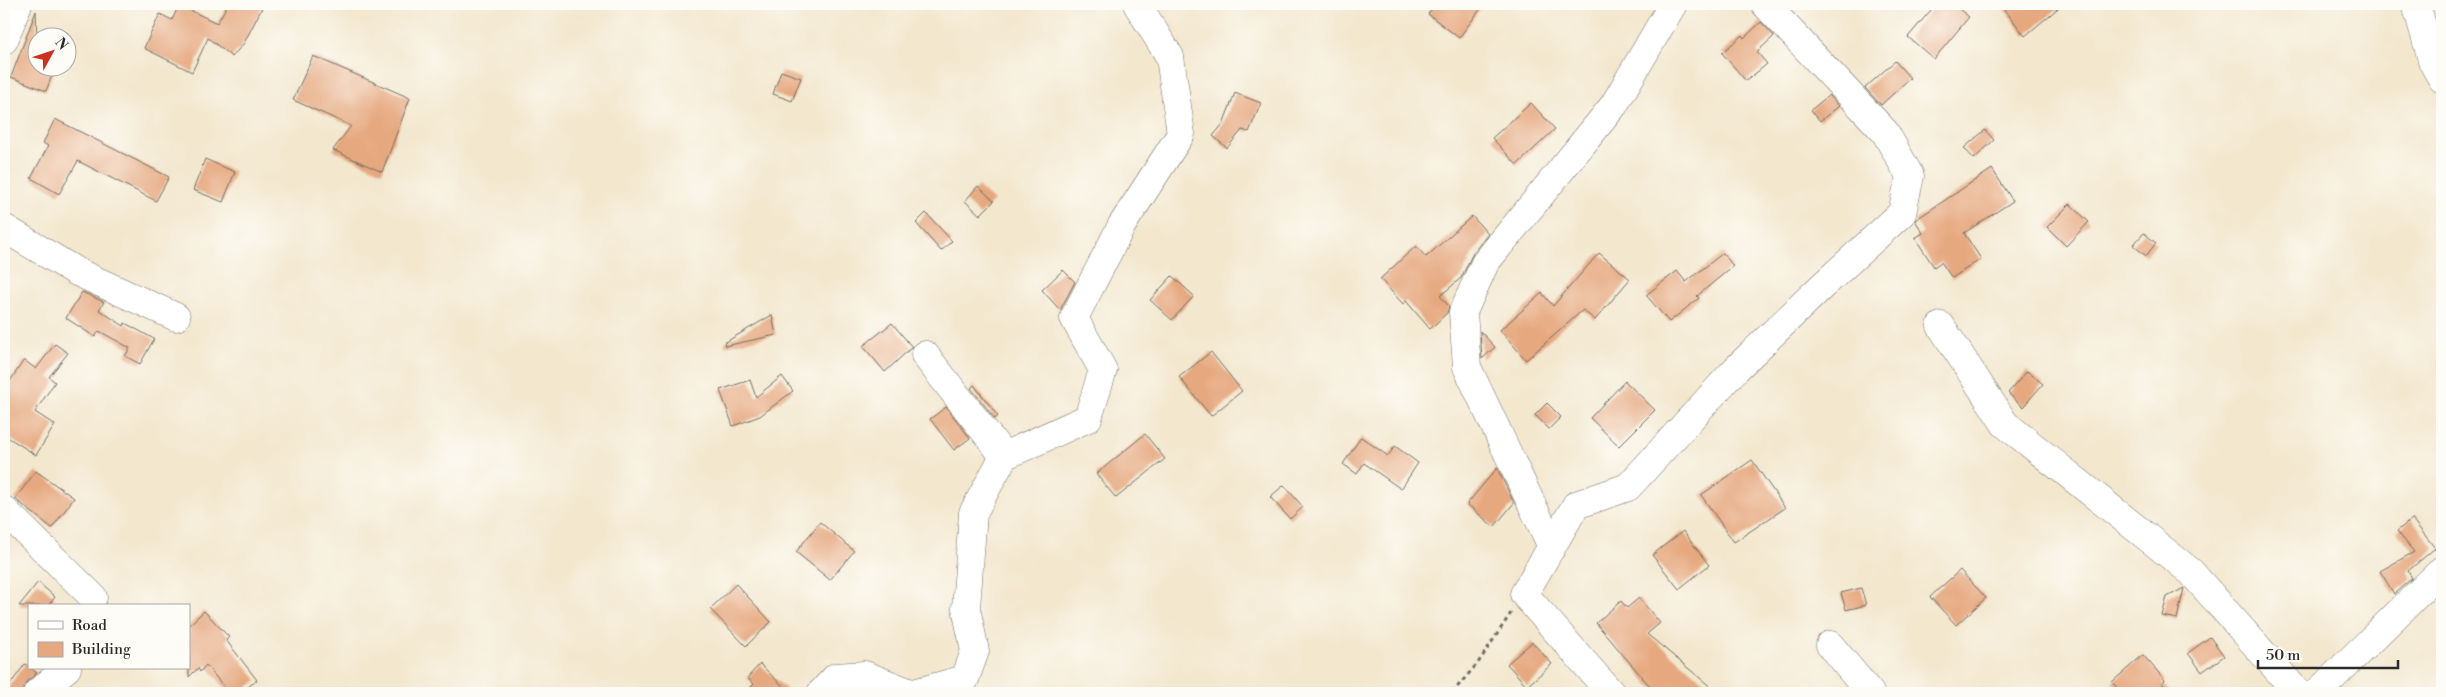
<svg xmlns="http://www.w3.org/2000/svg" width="2446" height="697" viewBox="0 0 2446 697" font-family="'Libre Bodoni',serif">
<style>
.building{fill:#e6a87f}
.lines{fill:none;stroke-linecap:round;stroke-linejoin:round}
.minor-casing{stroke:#716d64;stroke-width:29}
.path{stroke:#716d64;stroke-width:3;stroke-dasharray:4 4;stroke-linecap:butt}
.minor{stroke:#fff;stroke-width:28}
</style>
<rect width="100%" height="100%" fill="#fdfcf7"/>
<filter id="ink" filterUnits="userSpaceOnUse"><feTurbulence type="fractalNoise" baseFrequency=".02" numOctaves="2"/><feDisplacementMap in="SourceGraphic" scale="10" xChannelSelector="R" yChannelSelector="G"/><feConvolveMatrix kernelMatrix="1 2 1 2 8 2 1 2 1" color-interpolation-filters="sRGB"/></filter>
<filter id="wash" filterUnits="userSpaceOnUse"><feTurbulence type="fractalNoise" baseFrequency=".0096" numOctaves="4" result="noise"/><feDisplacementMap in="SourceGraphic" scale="20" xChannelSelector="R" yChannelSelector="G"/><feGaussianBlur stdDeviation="1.12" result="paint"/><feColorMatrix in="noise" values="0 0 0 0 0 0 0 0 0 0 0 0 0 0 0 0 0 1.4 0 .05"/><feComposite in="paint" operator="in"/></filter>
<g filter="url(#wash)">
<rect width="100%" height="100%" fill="#f3e7ce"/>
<g id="blocks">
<!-- building -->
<g class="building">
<path d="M228 4H264L244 43 232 57 208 38 192 72 144 48 160 14 172 20 179 5 217 23Z"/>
<path d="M1436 4H1484L1459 38 1428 14Z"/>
<path d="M1936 4H1953L1969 17 1934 59 1908 37Z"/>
<path d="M2000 4H2063L2025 36Z"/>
<path d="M36 11 38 68H55L46 91 11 77Z"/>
<path d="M1761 22 1774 36 1757 52 1767 64 1746 81 1722 53 1742 35 1744 38Z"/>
<path d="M313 56 410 98 382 172 333 150 351 126 293 100Z"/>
<path d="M1895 61 1910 78 1881 105 1865 88Z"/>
<path d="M781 71 801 78 792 101 773 94Z"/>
<path d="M1235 93 1261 103 1249 132 1242 130 1227 148 1213 136 1223 124Z"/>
<path d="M1829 95 1839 106 1820 121 1811 110Z"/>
<path d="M1531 103 1555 129 1517 165 1492 138Z"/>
<path d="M55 119 169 177 156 201 78 161 59 194 31 178 48 146 43 143Z"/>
<path d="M1985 130 1994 140 1974 159 1964 148Z"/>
<path d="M205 159 235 172 223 202 193 190Z"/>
<path d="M1992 169 2013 201 1964 233 1981 259 1952 278 1941 262 1934 267 1915 238 1923 233 1915 220Z"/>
<path d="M978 186 994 201 980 215 965 201Z"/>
<path d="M2070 204 2089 222 2066 246 2047 227Z"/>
<path d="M926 213 952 241 941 251 916 223Z"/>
<path d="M1472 216 1488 234 1473 253 1461 278 1440 296 1449 306 1447 313 1430 329 1406 301 1403 304 1380 279 1416 246 1426 257Z"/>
<path d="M2144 233 2156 243 2146 256 2133 245Z"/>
<path d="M1599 253 1630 279 1595 320 1583 310 1526 360 1500 330 1542 293 1553 306Z"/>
<path d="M1723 253 1733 266 1697 296 1699 298 1669 322 1646 295 1677 271 1686 282Z"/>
<path d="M1063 270 1075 282 1060 310 1042 290Z"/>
<path d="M1172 276 1194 296 1172 320 1150 300Z"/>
<path d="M82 292 104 302 99 310 124 326 125 323 154 339 140 364 125 356 130 348 99 331 95 337 66 318Z"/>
<path d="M772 315 776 335 725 346 724 343Z"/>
<path d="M892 323 912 347 885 372 863 346Z"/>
<path d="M1480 331 1495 347 1482 359Z"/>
<path d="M55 344 68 353 49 377 55 382 35 412 55 425 36 455 4 435V390L24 360 36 369Z"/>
<path d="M1211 352 1242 391 1211 416 1179 377Z"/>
<path d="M2027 371 2043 384 2023 407 2008 393Z"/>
<path d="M782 376 793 391 760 416 733 426 720 390 750 380 756 397Z"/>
<path d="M1625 381 1655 410 1619 446 1590 418Z"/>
<path d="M974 385 998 416 995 419 971 388Z"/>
<path d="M1547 403 1561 417 1549 429 1535 415Z"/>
<path d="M946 407 970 438 954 450 930 419Z"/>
<path d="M1145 434 1165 459 1116 498 1096 474Z"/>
<path d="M1361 437 1388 456 1395 446 1418 463 1401 489 1364 463 1357 474 1343 464Z"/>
<path d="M1752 460 1785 508 1734 542 1701 495Z"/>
<path d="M1497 468 1514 503 1494 527 1467 504Z"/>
<path d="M36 471 74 498 52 528 15 499Z"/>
<path d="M1284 485 1303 507 1290 519 1270 497Z"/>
<path d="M2412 519 2435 548 2408 571 2412 578 2394 594 2380 571 2414 552 2397 531Z"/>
<path d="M820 522 854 551 830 580 796 552Z"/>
<path d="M1683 531 1709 565 1679 589 1652 555Z"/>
<path d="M1960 570 1986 598 1956 625 1930 597Z"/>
<path d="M38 582 55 597 48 606H19Z"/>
<path d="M736 584 771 622 746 646 710 609Z"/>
<path d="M1861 588 1866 605 1846 610 1841 593Z"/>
<path d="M2184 588 2177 619 2162 616 2167 597Z"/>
<path d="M1639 598 1660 623 1647 634 1718 693H1660L1648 684 1596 623 1621 601 1627 608Z"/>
<path d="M204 611 229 637 226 640 257 680 240 693H229L206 665 200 672 198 668 189 677V625Z"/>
<path d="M2210 637 2224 656 2202 672 2188 653Z"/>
<path d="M1532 642 1552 664 1527 686 1507 664Z"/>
<path d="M2143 655 2165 680 2162 683 2171 693H2122L2112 682Z"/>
<path d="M25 664 37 673 27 681 22 693H4Z"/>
<path d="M760 664 790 693H745L754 684 747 678Z"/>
</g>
</g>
</g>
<g filter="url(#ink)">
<use href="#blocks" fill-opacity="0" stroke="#716d64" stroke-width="1"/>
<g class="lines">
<!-- minor casing -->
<g class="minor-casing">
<g id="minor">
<path d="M2416 4 2433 63 2442 79"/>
<path d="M4 40 18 4"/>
<path d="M4 228 77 272 176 317"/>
<path d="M1941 326 2005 424 2191 572 2298 693"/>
<path d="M925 355 1004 456"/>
<path d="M4 510 93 597"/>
<path d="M1552 547 1467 367 1463 312 1485 263 1614 105 1673 4"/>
<path d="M1830 645 1870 693"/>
<path d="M37 693 67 668"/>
<path d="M821 693 836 677 865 675 911 693"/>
<path d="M914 693 965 679 975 651 966 608 973 513 1004 456 1088 418 1103 370 1074 318 1122 225 1181 134 1170 57 1137 4"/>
<path d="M1611 693 1524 594 1576 505 1628 487 1736 369 1820 288 1902 213 1910 176 1885 132 1765 4"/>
<path d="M2317 693 2442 570"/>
</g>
</g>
<!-- path -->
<path class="path" d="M1452 693 1478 663 1511 613"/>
<!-- minor -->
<use href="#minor" class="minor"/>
</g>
</g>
<!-- margin -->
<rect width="2446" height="697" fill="none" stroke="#fdfcf7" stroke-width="20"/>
<!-- legend -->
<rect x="28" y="604" width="162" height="65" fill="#fdfcf7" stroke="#a9a8a5"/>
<rect x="38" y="621" width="25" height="8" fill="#ffffff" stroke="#a9a8a5"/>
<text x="72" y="630" font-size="15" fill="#2b2b2b">Road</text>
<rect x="38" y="642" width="25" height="15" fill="#e6a87f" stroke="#a9a8a5"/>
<text x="72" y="654" font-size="15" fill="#2b2b2b">Building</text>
<!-- north arrow -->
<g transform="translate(52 52) rotate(50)"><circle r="24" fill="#fdfcf7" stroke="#a9a8a5"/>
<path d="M0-4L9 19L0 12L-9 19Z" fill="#c8321e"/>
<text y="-8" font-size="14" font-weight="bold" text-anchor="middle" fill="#2b2b2b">N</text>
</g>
<!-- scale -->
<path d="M2258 660v8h140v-8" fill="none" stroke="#2b2b2b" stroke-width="2.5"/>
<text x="2266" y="660" font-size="15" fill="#2b2b2b" stroke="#fdfcf7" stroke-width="4" paint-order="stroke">50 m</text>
</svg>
